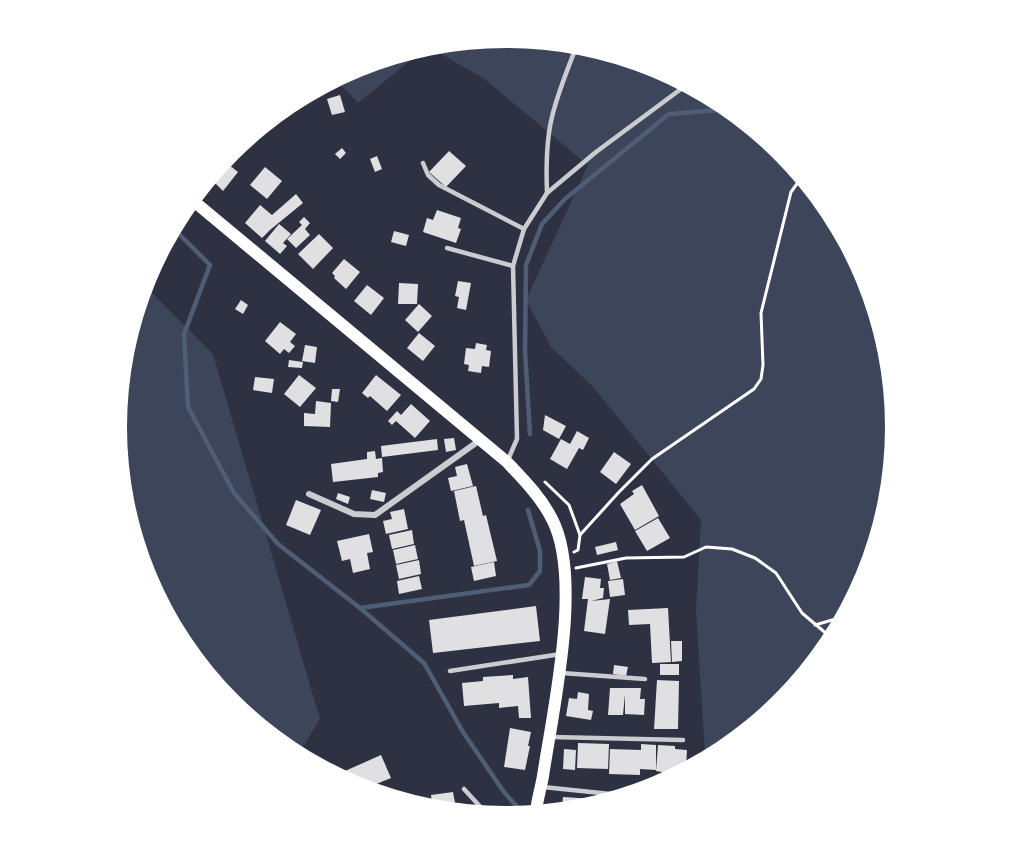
<svg xmlns="http://www.w3.org/2000/svg" width="1013" height="855" viewBox="0 0 1013 855" font-family="Commissioner,sans-serif">
<style>
.green{fill:#3c4559}
.lines{fill:none;stroke-linecap:round;stroke-linejoin:round}
.stream{stroke:#4f5d75;stroke-width:4.5}
.building{fill:#e0e0e3}
.path{stroke:#fff;stroke-width:3}
.service{stroke:#caccd0;stroke-width:4.5}
.minor{stroke:#caccd0;stroke-width:6}
.secondary{stroke:#fff;stroke-width:12}
</style>
<rect width="100%" height="100%" fill="#2d3142"/>
<!-- green -->
<g class="green">
<path d="M507 38 583 45 656 67 783 152 867 279 896 428 867 577 782 704 705 755 696 611 701 520 594 388 551 347 526 300 588 165 483 78 436 51Z"/>
<path d="M417 55 358 103 337 81 358 67Z"/>
<path d="M145 286 213 354 320 719 301 750 230 703 146 576 117 427Z"/>
</g>
<g class="lines">
<!-- stream -->
<g class="stream">
<path d="M177 232 210 265 184 334 188 407 234 493 278 544 360 608 424 663 463 732 504 792 519 809 525 814"/>
<path d="M530 434 525 351 526 265 542 224 565 199 669 114 719 110"/>
<path d="M360 608 529 585 540 571V551L528 510"/>
</g>
</g>
<!-- building -->
<g class="building">
<path d="M340 95 345 112 332 115 327 99Z"/>
<path d="M342 148 346 153 340 159 335 154Z"/>
<path d="M449 151 466 166 446 187 429 172Z"/>
<path d="M377 156 382 169 375 172 370 159Z"/>
<path d="M224 161 238 172 223 191 212 180Z"/>
<path d="M265 167 282 181 267 199 250 185Z"/>
<path d="M296 194 303 203 270 230 262 238 245 223 260 205 272 215Z"/>
<path d="M437 210 461 218 458 228 461 229 456 243 423 232 427 218 433 220Z"/>
<path d="M304 217 310 223 305 229 310 235 296 248 287 239 302 225 299 222Z"/>
<path d="M279 224 291 234 283 243 287 246 280 254 265 241Z"/>
<path d="M394 231 409 235 406 246 391 242Z"/>
<path d="M319 234 333 248 313 269 298 254Z"/>
<path d="M344 259 360 272 346 289 334 278 335 276 332 273Z"/>
<path d="M458 281 471 283 466 310 457 308 459 297 455 296Z"/>
<path d="M399 283 418 284 417 304H398Z"/>
<path d="M367 285 384 298 371 315 354 301Z"/>
<path d="M241 300 248 305 243 314 235 309Z"/>
<path d="M419 304 432 316 418 332 405 320Z"/>
<path d="M280 322 296 334 290 342 295 346 289 353 284 349 280 354 265 341Z"/>
<path d="M419 333 435 346 423 361 407 348Z"/>
<path d="M476 343 487 345 486 350 491 351 489 367 482 366 481 373 468 371 469 365 464 364 466 348 475 349Z"/>
<path d="M305 345 317 347 315 363 302 361Z"/>
<path d="M289 360 303 362 302 368 288 367Z"/>
<path d="M299 375 316 388 300 407 284 394Z"/>
<path d="M376 375 401 395 387 411 370 396 368 398 362 393Z"/>
<path d="M255 377 274 379 272 393 253 390Z"/>
<path d="M332 389H340L338 402 331 401Z"/>
<path d="M316 401 331 403 330 427 304 426V413L315 414Z"/>
<path d="M411 404 430 421 415 438 396 421 392 425 388 421 397 411 401 415Z"/>
<path d="M545 415 566 426 559 439 543 430Z"/>
<path d="M577 431 589 438 583 450 579 448 567 469 550 459 561 439 570 444Z"/>
<path d="M454 438 456 450 446 452 444 439Z"/>
<path d="M437 439 438 450 382 457 381 446Z"/>
<path d="M375 451 376 459 382 458 383 472 378 473V477L333 482 331 464 367 459V452Z"/>
<path d="M614 452 631 464 616 484 600 472Z"/>
<path d="M467 464 473 486 451 491 448 478 457 476 455 467Z"/>
<path d="M642 485 659 516 635 530 620 504 634 494 632 491Z"/>
<path d="M476 486 483 516 486 515 497 561 474 566 464 520 460 521 454 491Z"/>
<path d="M372 490 386 493 384 502 370 499Z"/>
<path d="M338 493 350 497 348 504 336 499Z"/>
<path d="M296 500 321 510 310 535 286 525Z"/>
<path d="M404 509 408 529 386 534 383 521 392 519 390 512Z"/>
<path d="M658 518 670 538 647 551 635 531Z"/>
<path d="M412 530 414 544 392 549 389 535Z"/>
<path d="M369 534 373 552 367 553 370 569 353 573 350 559 342 561 337 541Z"/>
<path d="M616 542 618 550 597 555 595 547Z"/>
<path d="M415 545 418 559 396 564 393 550Z"/>
<path d="M419 560 421 574 399 579 396 565Z"/>
<path d="M617 561 621 578 610 580 607 564Z"/>
<path d="M494 562 496 576 474 581 471 567Z"/>
<path d="M419 576 422 589 399 594 397 581Z"/>
<path d="M585 577 601 579 600 588H604L603 598 591 601 610 599 605 634 584 631 588 599H582Z"/>
<path d="M623 579 625 595 610 597 608 581Z"/>
<path d="M536 606 540 641 433 653 429 620Z"/>
<path d="M668 608 671 662 652 663 650 624 629 625 628 610Z"/>
<path d="M671 641H682V661L672 662Z"/>
<rect x="660" y="664" width="19" height="11"/>
<path d="M614 665 628 667 626 676 613 674Z"/>
<path d="M513 675V679L528 677 531 718H519L518 706 499 708V703L464 706 462 683 483 681V677Z"/>
<path d="M657 680 679 681 678 729H654Z"/>
<path d="M610 688H641L640 699H645L644 715 625 714V694L623 715H608Z"/>
<path d="M578 692 589 694 588 710 593 711 591 720 566 716 569 698 577 699Z"/>
<path d="M510 728 531 732 528 746H530L525 770 504 767Z"/>
<path d="M578 743 609 744 608 769 577 768Z"/>
<path d="M641 744 656 745V770L640 769V775L609 774 610 749 641 750Z"/>
<path d="M658 745 675 746V749L687 750 686 768 662 784V772L656 771Z"/>
<path d="M564 749 576 750 575 770 563 769Z"/>
<path d="M381 755 391 778 364 789 357 788 350 783 345 771Z"/>
<path d="M453 792 455 803H460L461 808 432 803 431 795Z"/>
<path d="M563 797 594 799V800L562 807Z"/>
</g>
<g class="lines">
<!-- path -->
<g class="path">
<path d="M545 482 569 505 580 535 578 550 574 552"/>
<path d="M580 535 619 492 652 459 754 389 761 379 763 365 761 313 791 192 799 181 803 183"/>
<path d="M576 568 626 558 684 557 706 547 732 549 755 558 776 573 802 613 828 635"/>
<path d="M815 625 839 618"/>
</g>
<!-- service -->
<g class="service">
<path d="M423 163 428 175 439 185 524 229"/>
<path d="M547 193C546 167 546 141 552 117 558 92 568 68 577 45"/>
<path d="M447 248 513 266"/>
<path d="M507 462 517 439 513 266 524 229 547 193 596 152 685 86"/>
<path d="M450 671 561 654"/>
<path d="M562 673 645 679"/>
<path d="M552 737 683 740"/>
<path d="M543 787 620 795"/>
<path d="M464 789 486 813"/>
</g>
<!-- minor -->
<path class="minor" d="M309 494 354 514 375 515 480 440"/>
<!-- secondary -->
<path class="secondary" d="M196 203 507 462C523 479 541 497 552 519 583 578 553 710 543 776 541 788 537 800 536 812"/>
</g>
<!-- crop -->
<path d="M0 0H1013V855H0ZM127 427a379 379 0 1 1 758 0a379 379 0 1 1-758 0Z" fill="#fff" fill-rule="evenodd"/>
</svg>
